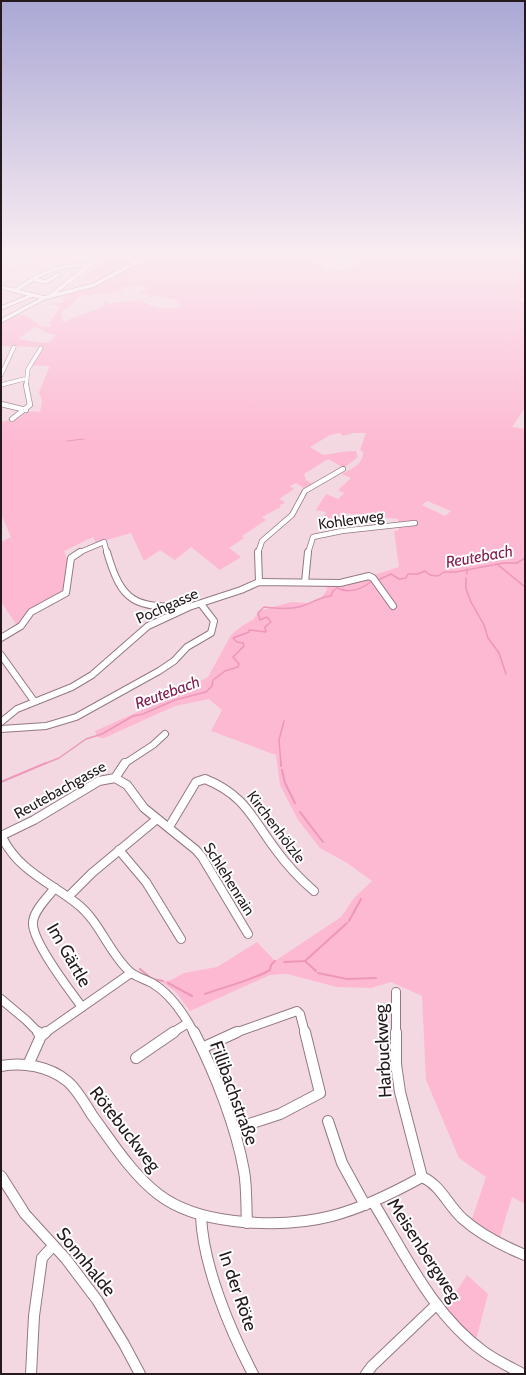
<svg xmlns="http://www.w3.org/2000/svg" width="526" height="1375" viewBox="0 0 526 1375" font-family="Cabin,sans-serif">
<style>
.green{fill:#fdb8d2;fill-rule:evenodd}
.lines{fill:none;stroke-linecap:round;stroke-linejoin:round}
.stream-far2{stroke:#ed97b9;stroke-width:1}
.stream-far1{stroke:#ed97b9;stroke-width:1.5}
.stream{stroke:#ed97b9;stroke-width:2}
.minor-far4-casing{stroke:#937982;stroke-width:4.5}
.minor-far3-casing{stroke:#937982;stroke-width:6}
.minor-far2-casing{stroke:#937982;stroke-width:8}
.minor-far1-casing{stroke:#937982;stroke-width:10}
.minor-casing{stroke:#937982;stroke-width:12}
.minor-far4{stroke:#fff;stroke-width:3.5}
.minor-far3{stroke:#fff;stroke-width:4.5}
.minor-far2{stroke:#fff;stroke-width:6}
.minor-far1{stroke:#fff;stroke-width:8}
.minor{stroke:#fff;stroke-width:10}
.labels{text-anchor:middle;stroke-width:4;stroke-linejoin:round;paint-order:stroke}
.street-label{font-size:15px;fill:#241a1e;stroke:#fff}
.water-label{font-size:16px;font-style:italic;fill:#842152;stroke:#fff}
.near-street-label{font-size:18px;fill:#241a1e;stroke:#fff}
</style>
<rect width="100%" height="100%" fill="#f4d8e1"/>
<!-- green -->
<g class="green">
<path d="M121 254H525V287L522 293 525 296 522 297 520 301 525 302V408L512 427 525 429V1204L512 1197 499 1240 471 1222 486 1177 459 1158 426 1080 422 996 391 982 371 988 337 987 287 974 270 975 190 1011 176 992 162 982 171 980 184 973 217 967 257 942 275 961 341 917 354 898 372 881 347 863 320 848 298 820 280 785 276 755 211 731 222 710 209 699 175 706 104 738 97 737 95 731 160 702 208 677 231 635 242 626 254 619 259 611 291 602 309 603 321 598 327 590 326 585 367 577 399 567 394 531 399 530 398 519 342 513 338 521 324 518 326 512 316 510 326 494 338 499 344 493 338 490 351 478 342 474C351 469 364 464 363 452L360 450 366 433H353L343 436 340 433 330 435 310 447 323 455 349 451H356L358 457 344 468 328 459 304 474 306 480 314 485 305 489 296 483 290 486 294 489 279 499 285 502 279 506 281 507 262 517 266 520 242 536 244 538 229 548 241 557 220 570 191 547 175 560 160 550 144 561 131 533 96 543 93 537 64 551 68 562 65 592 26 614 18 627 1 602V542L11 537 1 514V422C16 420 25 408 40 412L42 401 39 392 50 366 31 365 43 347 1 346V322C8 319 14 316 21 315 35 315 35 331 52 326L49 323 61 306 48 304 62 303 65 300 61 299 64 295 87 289 98 283 81 279 99 265 104 264 103 261 97 260ZM348 255 359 267 325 272 316 262ZM144 286 148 291 140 292 141 294H148L149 297C138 304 121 300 108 304L107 301H104L105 306 63 322 61 313 81 296 122 291V287ZM156 295 174 299 182 305C170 313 153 306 141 302ZM34 327 44 330V332L56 335 50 342 43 343 18 339ZM427 501 451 511 445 516 422 505Z"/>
<path d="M467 1275 488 1294 476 1340 459 1325 445 1309Z"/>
</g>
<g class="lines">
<!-- stream-far2 -->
<g class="stream-far2">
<path d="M58 257 66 254"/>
<path d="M1 274 37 264 52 257 94 259 121 254"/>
<path d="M67 441 84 439"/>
</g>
<!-- stream-far1 -->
<g class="stream-far1">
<path d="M497 564 525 587"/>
<path d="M467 569V574"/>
<path d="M466 578V589L471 602 484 625 488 638 499 653 506 674"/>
<path d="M378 580 391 574 399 579 406 578 408 574H418L425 571 430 575 438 576 444 572H456L503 563H517L525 558"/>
<path d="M44 764 59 758 86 739 102 734 133 716 143 714 175 700 206 692 212 686 213 680 225 671 238 667 239 664 233 657 244 646 243 643 237 642 233 638 249 632V630L266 632 265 627 271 622 267 617 260 620 258 613 264 607C275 608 287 610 299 607 310 604 319 597 331 596L333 591 337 588C349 594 362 589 372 581"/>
<path d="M281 764 279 740 284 721"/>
</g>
<!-- stream -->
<g class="stream">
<path d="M281 763V766"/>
<path d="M282 770 285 783 295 803"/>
<path d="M1 782 46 763"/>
<path d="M300 812 323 842"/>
<path d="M349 921 361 899"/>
<path d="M305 961 316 971"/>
<path d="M284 962 305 961 347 923"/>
<path d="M140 969 152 979 163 981"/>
<path d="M318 973 347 979 376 978"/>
<path d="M168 983 192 996"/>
<path d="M205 994C227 986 250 981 270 970L271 965 275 961"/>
</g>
<!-- minor-far4 casing -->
<g class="minor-far4-casing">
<g id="minor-far4">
<path d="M1 263 33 254"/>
<path d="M32 279 46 282 59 274"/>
<path d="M1 287 44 298"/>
<path d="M16 290C39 274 60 263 88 266"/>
<path d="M49 297 96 260 100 254"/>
<path d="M1 308 33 295"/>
<path d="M1 321 44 298 94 285 152 254"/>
<path d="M1 375 14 347"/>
<path d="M1 385 24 379"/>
<path d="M26 386 28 369 41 348"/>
</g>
</g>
<!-- minor-far3 casing -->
<g class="minor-far3-casing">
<g id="minor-far3">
<path d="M1 404 26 410"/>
<path d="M12 419 30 405 26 385"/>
<path d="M78 553 104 542 107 553"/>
<path d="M258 553 262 541 292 515 305 491 343 469"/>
<path d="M308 553 313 537 342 531 415 523"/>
</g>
</g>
<!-- minor-far2 casing -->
<g class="minor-far2-casing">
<g id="minor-far2">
<path d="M107 552C122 604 135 607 187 607"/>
<path d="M258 552 259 582"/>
<path d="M305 582 308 552"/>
<path d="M1 638 21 626 31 612 66 593 71 558 80 552"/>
<path d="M1 655 34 701"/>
<path d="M1 722 17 709 72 687 92 675 148 626 189 607 241 590 259 582 340 583 369 576 373 578 393 606"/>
<path d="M1 729 46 726 76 717 159 671 174 661 187 647 211 633 214 621 201 604"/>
<path d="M124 764 153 745 165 734"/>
</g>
</g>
<!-- minor-far1 casing -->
<g class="minor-far1-casing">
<g id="minor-far1">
<path d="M115 778 127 785 144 808 196 850 202 857 248 934"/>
<path d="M169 827 196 782 205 779C245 795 252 818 276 850 287 865 300 879 314 891"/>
<path d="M1 836 34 820 99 781 115 778 125 763"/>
<path d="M2 837C18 870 49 882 76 903 100 921 108 952 130 972 136 977 145 979 152 983 171 994 184 1014 194 1033"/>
<path d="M119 850 146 882 181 939"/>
<path d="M55 888C48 897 34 910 33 922 31 940 70 991 82 1007"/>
<path d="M69 896 92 873 157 819"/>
<path d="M396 992V1033"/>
<path d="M1 999 26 1020 39 1033"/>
<path d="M45 1033 131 973"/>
<path d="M172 1033 188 1023"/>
<path d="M235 1033 297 1011 300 1014 305 1033"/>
</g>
</g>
<!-- minor casing -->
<g class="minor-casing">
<g id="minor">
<path d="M38 1032 41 1036"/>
<path d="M194 1032C215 1073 236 1126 244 1171 247 1188 246 1206 247 1223"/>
<path d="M396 1032V1064L400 1092 422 1177"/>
<path d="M202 1048 237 1032"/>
<path d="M136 1058 174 1032"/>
<path d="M28 1065 41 1036 46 1032"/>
<path d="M1 1066C23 1062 49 1066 67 1081 77 1089 85 1104 92 1115 112 1142 131 1173 158 1194 180 1211 208 1218 234 1221 310 1230 357 1213 422 1177"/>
<path d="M328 1121 342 1163 365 1205"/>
<path d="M234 1129 280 1114 320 1093 305 1032"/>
<path d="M1 1176 25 1214 66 1259 97 1300 124 1344 140 1374"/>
<path d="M422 1177C441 1185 448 1206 463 1219 481 1235 503 1246 525 1255"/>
<path d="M373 1202C405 1254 433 1315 483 1351 495 1360 510 1367 523 1374"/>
<path d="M201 1216C203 1266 230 1330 253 1374"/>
<path d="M31 1374 34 1316 42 1258 53 1246"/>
<path d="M366 1374 372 1366 436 1305"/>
</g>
</g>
<!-- minor-far4 -->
<use href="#minor-far4" class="minor-far4"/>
<!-- minor-far3 -->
<use href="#minor-far3" class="minor-far3"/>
<!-- minor-far2 -->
<use href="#minor-far2" class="minor-far2"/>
<!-- minor-far1 -->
<use href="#minor-far1" class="minor-far1"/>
<!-- minor -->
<use href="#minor" class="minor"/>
</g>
<!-- sky -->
<linearGradient id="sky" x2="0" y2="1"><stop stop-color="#aaa8d5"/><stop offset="0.57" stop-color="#faedf2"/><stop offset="1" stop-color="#faedf2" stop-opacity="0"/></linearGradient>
<rect width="526" height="447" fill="url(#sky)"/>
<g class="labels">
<!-- street labels -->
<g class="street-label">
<text transform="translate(351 520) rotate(-8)" y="5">Kohlerweg</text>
<text transform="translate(167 606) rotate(-24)" y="5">Pochgasse</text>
<text transform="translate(60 790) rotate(-29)" y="5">Reutebachgasse</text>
<text transform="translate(276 827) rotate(53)" y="5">Kirchenhölzle</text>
<text transform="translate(229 879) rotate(58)" y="5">Schlehenrain</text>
</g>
<!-- water labels -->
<g class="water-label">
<text transform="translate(479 556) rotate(-10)" y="6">Reutebach</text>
<text transform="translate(167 692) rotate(-20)" y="6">Reutebach</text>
</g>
<!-- near-street labels -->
<g class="near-street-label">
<text transform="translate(69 955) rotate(60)" y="6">Im Gärtle</text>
<text transform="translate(383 1051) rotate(-93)" y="6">Harbuckweg</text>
<text transform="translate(234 1093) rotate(70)" y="6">Fillibachstraße</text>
<text transform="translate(125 1129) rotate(52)" y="6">Rötebuckweg</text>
<text transform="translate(424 1250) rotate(57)" y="6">Meisenbergweg</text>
<text transform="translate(86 1262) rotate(51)" y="6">Sonnhalde</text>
<text transform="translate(238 1291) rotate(71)" y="6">In der Röte</text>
</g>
</g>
<!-- border -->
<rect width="526" height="1375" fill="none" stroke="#241a1e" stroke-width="4"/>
</svg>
